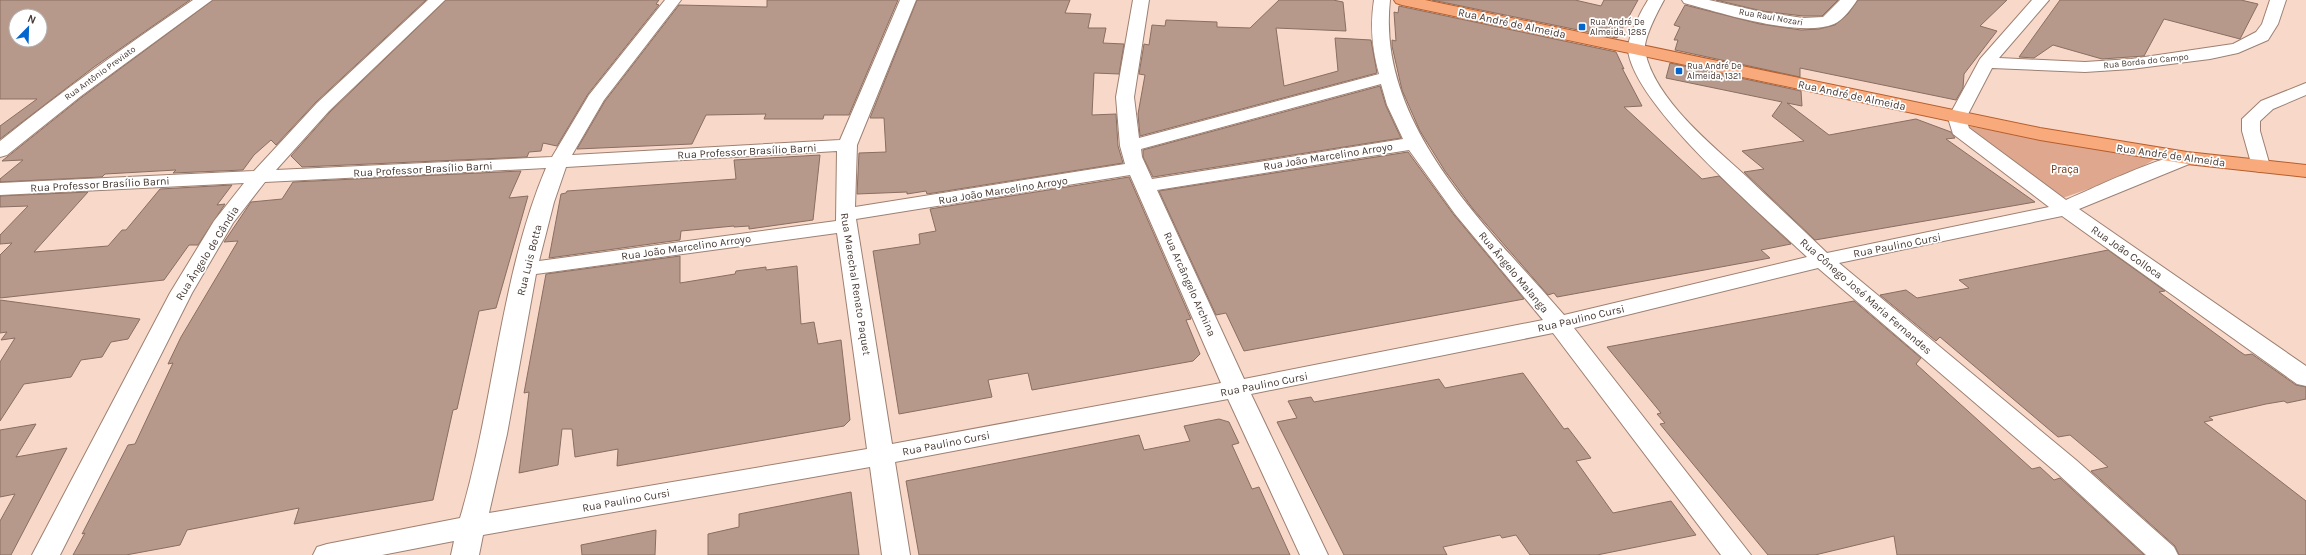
<svg xmlns="http://www.w3.org/2000/svg" width="2306" height="555" font-family="Karla,sans-serif">
  <rect width="100%" height="100%" fill="#f8d8c9"/>
  <polygon fill="#dfa88e" points="1968,126 2155,159 2130,174 2060,199 1996,151"/>
  <g fill="#b7998b" stroke="#8a6e61" fill-rule="evenodd">
    <path d="M0,0H190L94,67L0,139V126L37,99H0ZM16,16H40V40H16Z"/>
    <polygon points="213,0 426,0 316,102 276,145 271,140 254,155 243,170 173,173 176,170 105,174 102,177 0,182 0,179 23,160 2,161 82,97"/>
    <polygon points="446,0 659,0 656,4 659,5 588,94 557,146 543,143 541,151 529,152 527,157 302,167 291,156 330,112"/>
    <polygon points="767,0 898,0 849,115 824,115 823,119 764,119 766,114 706,115 692,144 577,149 605,101 679,5 767,7"/>
    <polygon points="917,0 1070,0 1065,13 1091,14 1088,28 1106,28 1103,43 1124,44 1119,74 1094,73 1092,115 1116,114 1118,146 1123,163 927,194 926,191 907,194 907,192 857,194 859,153 886,152 884,118 870,118"/>
    <polygon points="1279,0 1333,0 1343,2 1346,31 1276,28 1284,86 1338,71 1335,38 1371,40 1377,73 1140,136 1138,114 1145,75 1139,74 1144,44 1149,45 1152,25 1165,26 1166,20 1217,22 1217,27 1250,28"/>
    <polygon points="1432,0 1575,0 1601,6 1604,0 1638,0 1617,38"/>
    <polygon points="1716,0 1838,0 1822,16 1803,16 1762,11"/>
    <polygon points="1858,0 2007,0 1980,26 1997,31 1964,74 1963,88 1956,100 1800,68 1800,77 1675,50 1678,40 1674,40 1680,27 1674,25 1685,5 1760,24 1801,30 1819,29 1835,25 1848,14"/>
    <polygon points="2060,0 2241,0 2258,4 2240,39 2164,19 2144,56 2102,59 2053,45 2034,58 2019,57"/>
    <polygon points="1399,6 1616,52 1624,69 1622,68 1642,106 1624,107 1702,179 1719,176 1791,244 1761,250 1770,258 1557,297 1554,293 1548,295 1473,209 1445,171 1420,131 1402,90 1392,46 1392,40 1396,41 1394,12 1398,13"/>
    <polygon points="1670,63 1801,91 1802,106 1787,103 1829,135 1916,119 1951,132 1955,138 1946,139 2035,202 1815,240 1744,172 1764,169 1742,151 1804,141 1772,116 1782,102 1666,78"/>
    <polygon points="1380,86 1386,106 1401,138 1153,177 1143,157 1143,150"/>
    <polygon points="1408,152 1454,215 1524,299 1244,351 1226,313 1216,315 1159,191"/>
    <polygon points="820,155 813,220 749,229 749,226 734,227 734,226 681,231 680,240 549,258 561,194 566,193 567,191 736,179 734,160"/>
    <polygon points="521,171 509,198 528,196 496,308 479,311 457,409 453,410 433,500 294,524 299,508 187,530 180,545 126,555 73,555 85,533 82,534 128,445 135,444 173,363 168,364 181,337 238,241 224,242 251,202 282,199 293,182"/>
    <polygon points="1129,177 1191,319 1186,320 1200,354 1193,361 1032,390 1028,373 988,380 992,397 899,414 873,251 920,244 919,234 936,231 930,209"/>
    <polygon points="232,185 217,205 225,204 198,245 189,245 164,280 0,298 0,255 12,243 0,244 0,235 28,206 0,207 0,196 88,192 34,252 108,246 122,230 126,230 160,189"/>
    <polygon points="2108,250 2165,291 2159,292 2239,351 2245,355 2252,354 2296,385 2306,387 2306,399 2287,403 2284,401 2266,404 2209,417 2213,420 2204,422 2306,501 2306,555 2179,555 2175,546 2091,471 2108,467 2070,435 2058,437 1940,337 1936,341 1880,295 1906,290 1917,298 1969,288 1959,280"/>
    <polygon points="680,256 680,283 735,274 736,271 766,267 766,270 797,266 801,324 814,322 818,344 841,340 850,420 844,426 617,466 618,449 575,457 572,429 562,429 558,465 519,473 529,392 524,393 546,274"/>
    <polygon points="0,300 140,319 128,339 111,342 102,357 81,360 71,377 24,384 0,421 0,362 15,338 1,340 7,332 0,333"/>
    <polygon points="1854,301 1921,358 1916,364 2032,469 2040,467 2054,480 2060,478 2144,555 1897,555 1894,536 1815,555 1768,555 1660,424 1665,423 1657,414 1661,413 1607,347"/>
    <polygon points="1523,373 1564,429 1568,428 1591,458 1576,461 1613,513 1671,501 1696,535 1597,555 1530,555 1516,535 1502,538 1500,535 1443,547 1447,555 1344,555 1277,422 1297,418 1288,401 1311,397 1314,402 1439,379 1445,388"/>
    <polygon points="1219,419 1229,422 1239,443 1232,445 1252,489 1259,487 1290,555 919,555 906,481 1139,435 1144,450 1190,441 1184,426"/>
    <polygon points="36,424 16,457 67,448 11,555 0,555 0,521 15,494 0,497 0,430"/>
    <polygon points="851,492 859,555 708,555 708,534 739,527 739,514"/>
    <polygon points="656,530 655,555 582,555 581,545"/>
  </g>
  <g fill="none" stroke-linecap="round" stroke-linejoin="round">
    <defs>
      <g id="minor">
        <path d="M193,0H212L81,96L7,155L0,157V141C62,91 127,45 193,0Z"/>
        <path d="M428,0H445L329,111L276,170L552,157L589,95L665,0H681L604,100L572,155L840,140L900,0H916L857,145L855,207L1125,164L1120,146L1116,97L1133,0H1149L1134,97L1139,138L1379,74C1372,48 1370,26 1374,0H1390C1376,126 1489,228 1564,315L1807,257C1764,216 1634,106 1628,50C1627,38 1641,11 1648,0H1664C1658,11 1643,39 1645,51C1654,99 1712,145 1747,177C1773,202 1800,227 1827,253L2049,207L1953,134L1948,118L1980,59L2032,0H2049L1999,58L2085,62L2131,59L2233,44L2256,32L2262,24L2270,0H2286L2278,24L2268,40L2238,53L2210,59L2131,69L2085,72L1992,68L1966,118L1969,128L2066,200C2090,190 2174,149 2194,154L2197,158L2194,162L2079,209L2306,366V386L2297,384L2062,216L1839,263L2076,460L2174,547L2178,555H2146L2058,474L1818,268L1574,328L1751,555H1721L1553,333L1251,394L1328,555H1300L1228,399L895,462L910,555H882L870,467L483,535L479,555H451L454,541L382,555H313L317,547L327,544L460,518C494,405 500,276 546,168L265,182L233,223L192,293L60,555H32L170,293L214,221L244,183L0,195V183L254,171L317,103ZM1381,84L1387,105L1403,139L1152,179L1142,157L1141,149ZM1409,150L1455,214L1543,320L1244,379L1157,190ZM837,151L836,221L539,261L554,202L566,167ZM1130,175L1221,383L892,444L856,219ZM837,233L867,449L489,513L507,434L536,274Z"/>
        <path d="M1682,0H1709L1762,12L1803,18L1823,17L1840,0H1857C1852,8 1843,20 1834,24C1799,38 1721,13 1684,3Z"/>
        <polygon points="2306,83 2306,95 2273,109 2260,121 2260,131 2270,166 2267,170 2260,172 2253,170 2242,131 2242,119 2261,101"/>
      </g>
      <polygon id="major" points="1394,0 1425,0 2040,128 2187,152 2306,165 2306,177 2187,164 2040,140 1402,5 1396,3"/>
    </defs>
    <use href="#minor" stroke="#9d8072" stroke-width="2"/>
    <use href="#major" stroke="#b75e2b" stroke-width="2"/>
    <use href="#minor" fill="#fff" fill-rule="evenodd"/>
    <use href="#major" fill="#f8aa7d" fill-rule="evenodd"/>
  </g>
  <g fill="#0366cf" stroke="#fff" stroke-width="1.5">
    <rect x="1578" y="23" width="8" height="8" rx="2"/>
    <rect x="1675" y="67" width="8" height="8" rx="2"/>
  </g>
  <g text-anchor="middle" stroke-width="3.5" stroke-linejoin="round" paint-order="stroke">
    <g font-size="9" fill="#473a34" stroke="#fff">
      <text transform="translate(1771 17) rotate(10)" y="3">Rua Raul Nozari</text>
      <text transform="translate(2146 61) rotate(-6)" y="3">Rua Borda do Campo</text>
      <text transform="translate(100 73) rotate(-36)" y="3">Rua Antônio Previato</text>
    </g>
    <g font-size="9" fill="#473a34" stroke="#fff" text-anchor="start">
      <text x="1590" y="25">Rua André De<tspan x="1590" dy="10">Almeida, 1285</tspan></text>
      <text x="1687" y="69">Rua André De<tspan x="1687" dy="10">Almeida, 1321</tspan></text>
    </g>
    <g font-size="11" fill="#473a34" stroke="#fff">
      <text transform="translate(1512 23) rotate(12)" y="4">Rua André de Almeida</text>
      <text transform="translate(1852 95) rotate(12)" y="4">Rua André de Almeida</text>
      <text transform="translate(747 151) rotate(-3)" y="4">Rua Professor Brasílio Barni</text>
      <text transform="translate(2171 155) rotate(8)" y="4">Rua André de Almeida</text>
      <text transform="translate(1328 156) rotate(-9)" y="4">Rua João Marcelino Arroyo</text>
      <text transform="translate(423 169) rotate(-3)" y="4">Rua Professor Brasílio Barni</text>
      <text transform="translate(100 184) rotate(-3)" y="4">Rua Professor Brasílio Barni</text>
      <text transform="translate(1003 190) rotate(-9)" y="4">Rua João Marcelino Arroyo</text>
      <text transform="translate(1897 245) rotate(-11)" y="4">Rua Paulino Cursi</text>
      <text transform="translate(686 247) rotate(-8)" y="4">Rua João Marcelino Arroyo</text>
      <text transform="translate(2127 252) rotate(35)" y="4">Rua João Colloca</text>
      <text transform="translate(207 253) rotate(-58)" y="4">Rua Ângelo de Cândia</text>
      <text transform="translate(529 260) rotate(-76)" y="4">Rua Luis Botta</text>
      <text transform="translate(1514 272) rotate(50)" y="4">Rua Ângelo Malanga</text>
      <text transform="translate(856 284) rotate(81)" y="4">Rua Marechal Renato Paquet</text>
      <text transform="translate(1190 284) rotate(66)" y="4">Rua Arcângelo Archina</text>
      <text transform="translate(1866 296) rotate(41)" y="4">Rua Cônego José Maria Fernandes</text>
      <text transform="translate(1581 318) rotate(-13)" y="4">Rua Paulino Cursi</text>
      <text transform="translate(1264 384) rotate(-11)" y="4">Rua Paulino Cursi</text>
      <text transform="translate(946 443) rotate(-11)" y="4">Rua Paulino Cursi</text>
      <text transform="translate(626 500) rotate(-10)" y="4">Rua Paulino Cursi</text>
    </g>
    <g font-size="11" fill="#6d3414" stroke="#fff">
      <text x="2065" y="173">Praça</text>
    </g>
  </g>
  <g transform="translate(28 28) rotate(23)"><circle r="19" fill="#ffffff" stroke="#b5b0ae"/>
  <path d="M0-3L7 15L0 10L-7 15Z" fill="#0366cf"/>
  <text y="-6" font-size="11" font-weight="bold" text-anchor="middle" fill="#473a34">N</text>
  </g>
</svg>
